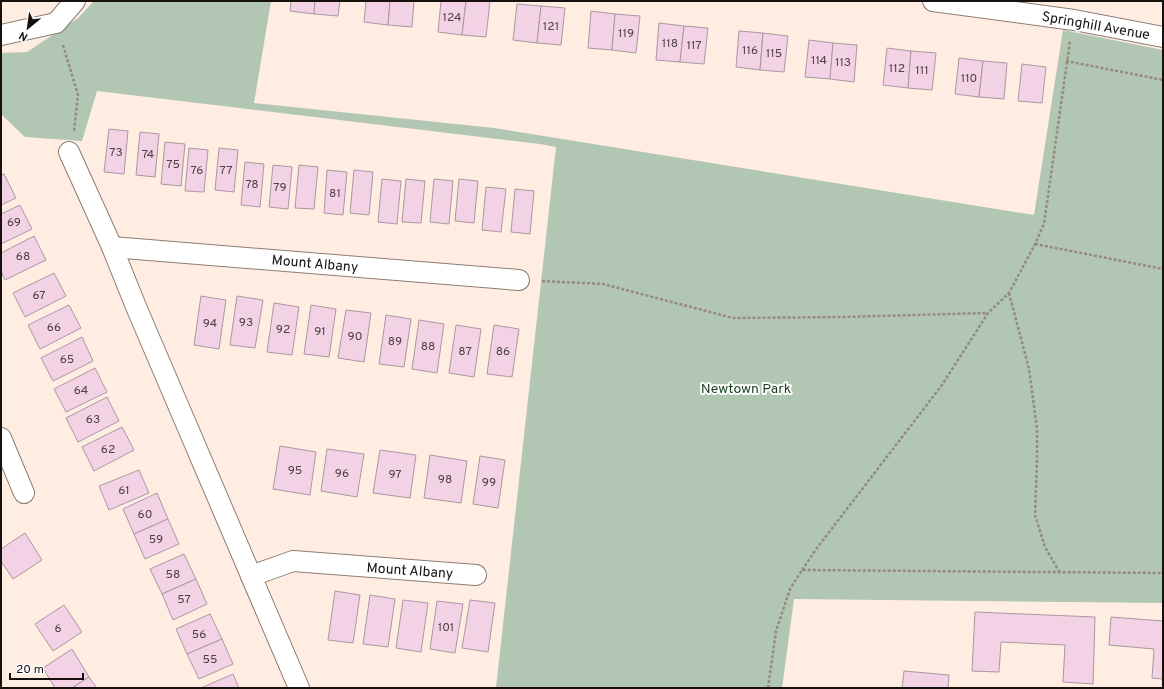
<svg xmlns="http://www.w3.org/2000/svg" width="1164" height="689" font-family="Overpass,sans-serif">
  <rect width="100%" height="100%" fill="#ffede2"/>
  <polygon fill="#b2c7b3" points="94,1 271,1 254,103 494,128 1034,215 1063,30 1163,50 1163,603 794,599 782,688 496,688 556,147 540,144 97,91 82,141 25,137 1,114 1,53 27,52 78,18"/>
  <g fill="#f2d2e4" stroke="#a998a2">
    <polygon points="291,1 315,1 314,14 290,11"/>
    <polygon points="315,1 340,1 338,16 314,14"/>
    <polygon points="366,1 390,1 388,25 364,22"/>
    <polygon points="390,1 414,1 412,27 388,25"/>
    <polygon points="441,1 466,1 462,35 438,32"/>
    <polygon points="466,1 490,1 486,37 462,35"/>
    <polygon points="517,4 541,6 537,43 513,40"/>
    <polygon points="541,6 565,8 561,45 537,43"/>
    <polygon points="591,11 615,14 612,50 588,48"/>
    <polygon points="615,14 640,16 636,53 612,50"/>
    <polygon points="659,23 684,26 680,62 656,60"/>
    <polygon points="684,26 708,28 704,64 680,62"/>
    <polygon points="739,31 763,33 760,70 736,67"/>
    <polygon points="763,33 788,36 784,72 760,70"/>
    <polygon points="809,40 833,43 830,79 805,77"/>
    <polygon points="833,43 857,45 854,82 830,79"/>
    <polygon points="887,48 911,51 908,88 883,85"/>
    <polygon points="911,51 936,53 932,90 908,88"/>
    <polygon points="959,58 983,61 979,97 955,94"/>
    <polygon points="983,61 1007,63 1004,99 979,97"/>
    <polygon points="1022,64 1046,67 1042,103 1018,101"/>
    <polygon points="109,129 128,131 124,174 104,172"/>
    <polygon points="140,132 159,134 155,177 136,175"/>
    <polygon points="165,142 185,144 181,186 161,184"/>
    <polygon points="189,148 208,150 204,192 185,191"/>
    <polygon points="219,148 238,150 234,192 215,190"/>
    <polygon points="245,162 264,164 260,207 241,205"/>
    <polygon points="273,165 292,167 288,209 269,207"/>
    <polygon points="299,165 318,167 314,209 295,208"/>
    <polygon points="327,170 347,172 343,215 324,213"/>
    <polygon points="354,170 373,172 369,215 350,213"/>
    <polygon points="4,174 16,198 1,205 1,175"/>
    <polygon points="382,179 401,181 397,224 378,222"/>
    <polygon points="406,179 425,181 421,223 402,222"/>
    <polygon points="434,179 453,181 449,224 430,222"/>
    <polygon points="459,179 478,181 474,223 455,221"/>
    <polygon points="486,187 506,189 501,232 482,230"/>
    <polygon points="515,189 534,191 530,234 511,232"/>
    <polygon points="20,205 32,229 1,244 1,214"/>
    <polygon points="34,236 46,260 5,280 1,271 1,253"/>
    <polygon points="54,273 66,296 25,317 13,293"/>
    <polygon points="201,296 226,300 219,349 194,345"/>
    <polygon points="237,296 263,300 255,348 230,345"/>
    <polygon points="274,303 299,307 292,355 267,352"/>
    <polygon points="69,305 81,328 40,349 28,325"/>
    <polygon points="311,305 336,309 329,357 304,354"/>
    <polygon points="346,310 371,313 364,362 338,358"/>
    <polygon points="386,315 411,319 404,367 379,364"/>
    <polygon points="419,320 444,324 437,373 412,369"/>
    <polygon points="456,325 481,329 474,377 449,373"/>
    <polygon points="494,325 519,329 512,377 487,374"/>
    <polygon points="82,337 93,361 53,381 41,358"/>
    <polygon points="95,368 107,392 66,412 54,389"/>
    <polygon points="107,397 119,421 78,442 66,418"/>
    <polygon points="122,427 134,450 94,471 82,447"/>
    <polygon points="280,446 316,452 310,495 273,489"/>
    <polygon points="327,449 364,454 357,497 321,491"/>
    <polygon points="380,450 416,455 410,498 373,493"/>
    <polygon points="430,455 467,461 461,503 424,498"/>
    <polygon points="480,456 505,460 498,508 473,504"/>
    <polygon points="139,470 149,493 109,510 99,486"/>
    <polygon points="157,493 168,519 134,534 123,509"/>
    <polygon points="168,519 179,544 145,559 134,534"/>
    <polygon points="25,533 42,560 13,579 1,561 1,549"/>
    <polygon points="184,554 196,579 162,594 150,569"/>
    <polygon points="196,579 207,604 173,620 162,594"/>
    <polygon points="335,591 360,595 353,643 328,640"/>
    <polygon points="370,595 395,599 388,647 363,644"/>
    <polygon points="403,600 428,603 421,652 396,648"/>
    <polygon points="470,600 495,603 488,652 462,648"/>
    <polygon points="437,601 463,604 455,653 430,649"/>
    <polygon points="64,605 82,632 53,651 35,624"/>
    <polygon points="975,612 1095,617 1093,684 1063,682 1065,645 1001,642 999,672 972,671"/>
    <polygon points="210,614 222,639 187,654 176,629"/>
    <polygon points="1111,617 1163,621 1163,679 1152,678 1154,649 1109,645"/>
    <polygon points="222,639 233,664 199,679 187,654"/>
    <polygon points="72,649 89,677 72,688 55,688 43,668"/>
    <polygon points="904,671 949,675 948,688 902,688"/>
    <polygon points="233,674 239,688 201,688"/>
    <polygon points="89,677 97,688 72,688"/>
  </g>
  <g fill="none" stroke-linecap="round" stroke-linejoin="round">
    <defs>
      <g id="minor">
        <polyline points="933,1 1074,20 1163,37"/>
        <polyline points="1,35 56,23 75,1"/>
        <polyline points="69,152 112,247 137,309 299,688"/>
        <polyline points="112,247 519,280"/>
        <polyline points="1,438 24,493"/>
        <polyline points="251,576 293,561 476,575"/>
      </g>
    </defs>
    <use href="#minor" stroke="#8c7d73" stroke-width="22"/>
    <g stroke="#968981" stroke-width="2.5" stroke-dasharray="3 2" stroke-linecap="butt">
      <polyline points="63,45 78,95 74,131"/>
      <polyline points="1066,61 1163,80"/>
      <polyline points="1035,244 1163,269"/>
      <polyline points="542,281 603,284 733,318 843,317 988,313"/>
      <polyline points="1009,293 1029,369 1037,429 1037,462 1035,515 1045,547 1060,573"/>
      <polyline points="802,570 817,548 942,385 988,313 1009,293 1035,244 1044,224 1070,41"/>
      <polyline points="768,688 776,631 790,589 802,570 1163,573"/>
    </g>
    <use href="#minor" stroke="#fff" stroke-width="20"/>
  </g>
  <g text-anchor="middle" stroke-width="4" stroke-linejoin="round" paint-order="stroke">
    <g font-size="12" fill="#4e4143">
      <text x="452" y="21">124</text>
      <text x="551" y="30">121</text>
      <text x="626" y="37">119</text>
      <text x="670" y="47">118</text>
      <text x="694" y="49">117</text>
      <text x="750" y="54">116</text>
      <text x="774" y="57">115</text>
      <text x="819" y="64">114</text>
      <text x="843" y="66">113</text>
      <text x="897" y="72">112</text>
      <text x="922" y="74">111</text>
      <text x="969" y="82">110</text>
      <text x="116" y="156">73</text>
      <text x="148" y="158">74</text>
      <text x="173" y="168">75</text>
      <text x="197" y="174">76</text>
      <text x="226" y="174">77</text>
      <text x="252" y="188">78</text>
      <text x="280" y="191">79</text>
      <text x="335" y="197">81</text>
      <text x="14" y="226">69</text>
      <text x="23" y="260">68</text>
      <text x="39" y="299">67</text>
      <text x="246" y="326">93</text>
      <text x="210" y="327">94</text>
      <text x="54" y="331">66</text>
      <text x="283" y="333">92</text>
      <text x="320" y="335">91</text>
      <text x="355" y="340">90</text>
      <text x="395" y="345">89</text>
      <text x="428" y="350">88</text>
      <text x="465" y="355">87</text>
      <text x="503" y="355">86</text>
      <text x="67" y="363">65</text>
      <text x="81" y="394">64</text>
      <text x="93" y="423">63</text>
      <text x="108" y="453">62</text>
      <text x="295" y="474">95</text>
      <text x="342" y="477">96</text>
      <text x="395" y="478">97</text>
      <text x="445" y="483">98</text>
      <text x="489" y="486">99</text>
      <text x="124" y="494">61</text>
      <text x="145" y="518">60</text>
      <text x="156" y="543">59</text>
      <text x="173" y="578">58</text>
      <text x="184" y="603">57</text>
      <text x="446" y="631">101</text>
      <text x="58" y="632">6</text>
      <text x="199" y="638">56</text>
      <text x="210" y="663">55</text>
    </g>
    <g font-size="14" fill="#17110d" stroke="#fefefe">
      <text transform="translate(1096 25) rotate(10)" y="5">Springhill Avenue</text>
      <text transform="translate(315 263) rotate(5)" y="5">Mount Albany</text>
      <text transform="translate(410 570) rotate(4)" y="5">Mount Albany</text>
    </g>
    <g font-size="14" fill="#163f1d" stroke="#fefefe">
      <text x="746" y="393">Newtown Park</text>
    </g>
  </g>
  <rect width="1164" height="689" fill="none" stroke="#17110d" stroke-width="4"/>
  <g transform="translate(28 28) rotate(209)" stroke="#fefefe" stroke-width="3" paint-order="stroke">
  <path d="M0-3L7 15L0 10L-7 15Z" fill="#17110d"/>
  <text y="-6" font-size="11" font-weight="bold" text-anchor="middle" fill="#17110d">N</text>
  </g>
  <path d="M10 673v6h73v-6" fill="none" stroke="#17110d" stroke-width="2"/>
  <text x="16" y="673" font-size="12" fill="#17110d" stroke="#fefefe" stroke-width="3" paint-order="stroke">20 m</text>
</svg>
